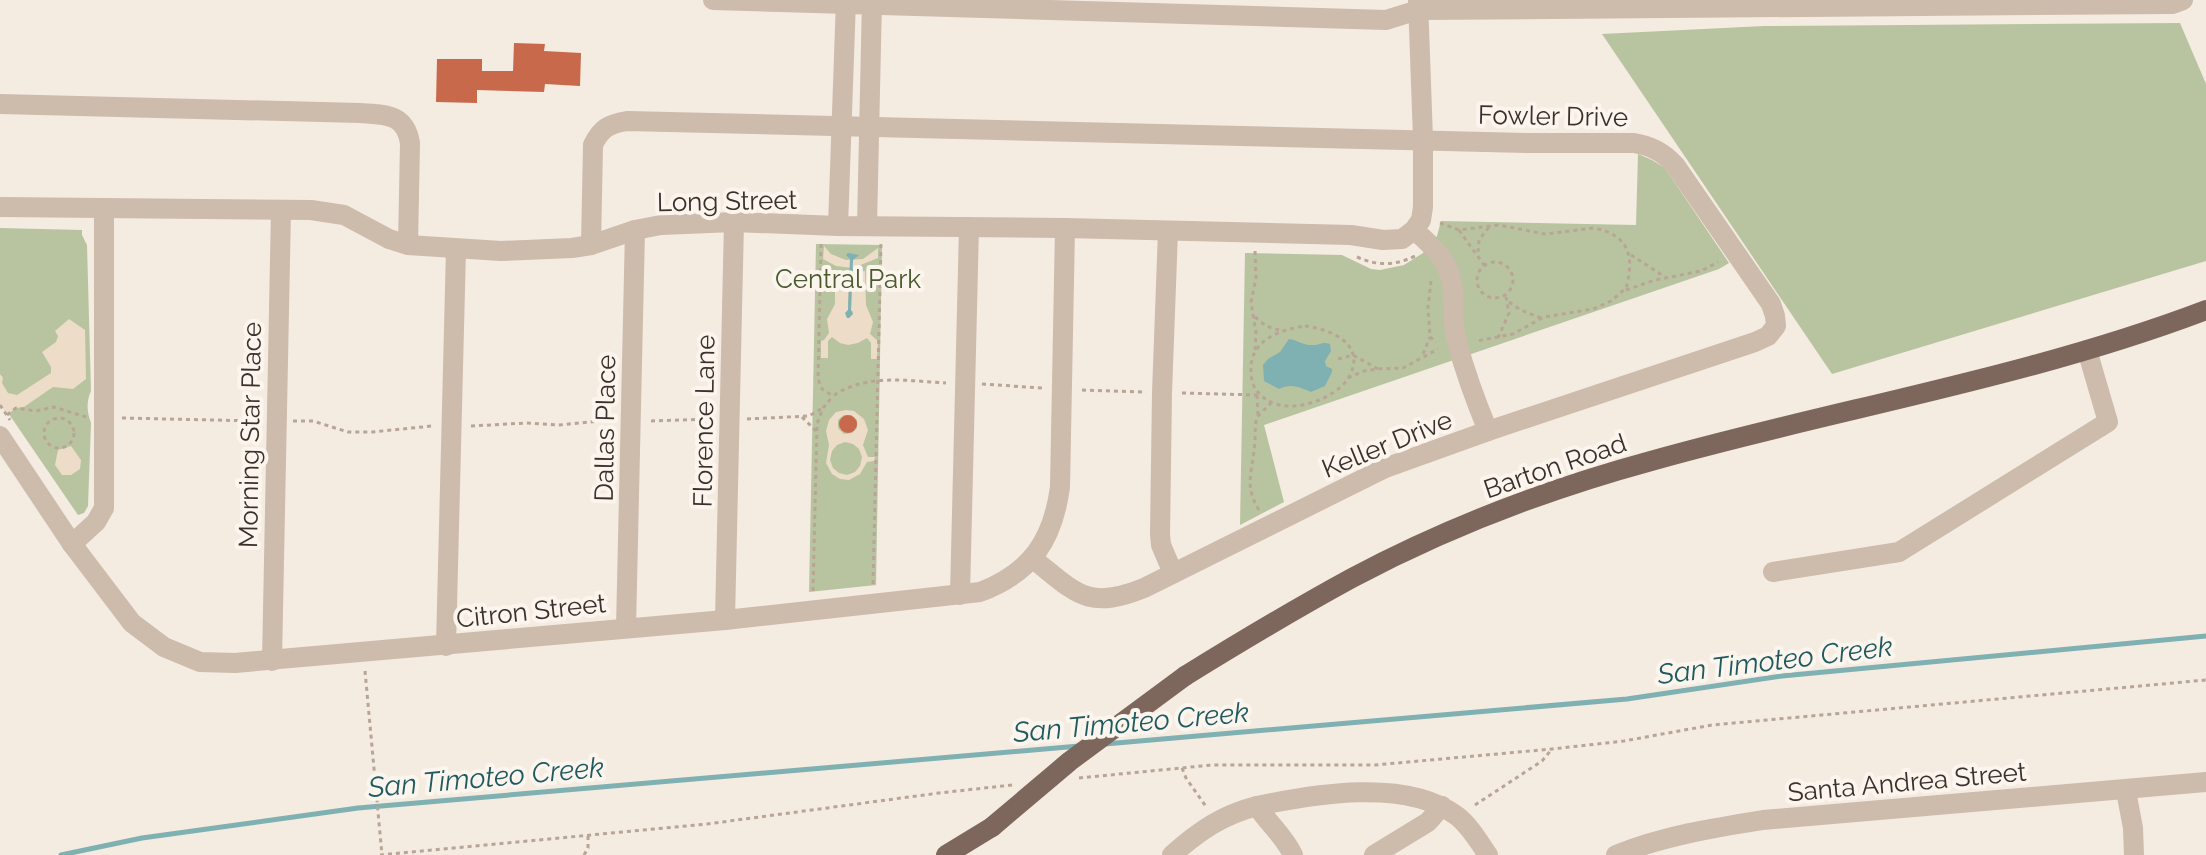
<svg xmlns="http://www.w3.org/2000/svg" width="2206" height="855" font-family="Raleway,sans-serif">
  <rect width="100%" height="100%" fill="#f4ebe1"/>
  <g fill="#b8c4a0">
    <polygon points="2180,23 2206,84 2206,261 1832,374 1602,34 1764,26"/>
    <polygon points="1638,154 1652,160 1665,168 1729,263 1719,269 1264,425 1284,502 1240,525 1245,253 1342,255 1371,269 1380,270 1404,265 1423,253 1437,236 1441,221 1636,225"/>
    <path d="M0,228L82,230V235L87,245L91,391C86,402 87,412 91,423L88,506L84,513L78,515L0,401Z"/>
    <polygon points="816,244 882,245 876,585 809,592"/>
  </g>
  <g fill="#ecdcc8" fill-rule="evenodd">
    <polygon points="824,246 831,254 846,260 863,259 878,248 878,258 853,268 836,266 823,259"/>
    <polygon points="865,271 866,305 873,322 870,334 878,341 877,359 871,359 871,343 867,338 858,343 848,345 840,343 832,337 828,341 828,358 821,358 821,341 824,340 829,333 827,319 835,304 835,272 849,273 848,310 846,316 849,318 853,312 851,310 852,273"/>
    <polygon points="69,319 85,330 86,379 73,389 53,387 24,407 16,408 7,415 0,405 0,374 3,378 2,383 8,393 17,395 51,373 51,367 42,352 56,342 58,336 55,331"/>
    <path d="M846,410L854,411L864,419L868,430L863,445L868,457H875L874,461L867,462L860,474L849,480L840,479L832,474L826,463L829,445L826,431L829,420L836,412ZM844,415H851L857,420V428L852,433L844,434L838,428V420ZM845,442L853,444L859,449L862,457L860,466L855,472L847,475L839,473L833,468L830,460L832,451L837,445Z"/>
    <polygon points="71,446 81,460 80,469 71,475 62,475 55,465 58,450"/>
  </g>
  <g fill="#7fb0b2">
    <polygon points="848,253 859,255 853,260 851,310 853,314 849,318 847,318 845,313 848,310 850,259 846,255"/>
    <path d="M1289,339C1297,340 1305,346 1313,345C1321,345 1322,341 1330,344L1331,351L1325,361L1326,366L1332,369V372L1325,386L1311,392C1299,387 1291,383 1279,389L1264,381L1263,365L1268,359L1280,352Z"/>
  </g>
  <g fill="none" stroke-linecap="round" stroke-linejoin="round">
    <g stroke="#7fb0b2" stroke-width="5">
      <polyline points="1105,744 1627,699 1782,676 2206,636"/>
      <polyline points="61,855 142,838 358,808 1079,746"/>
    </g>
  </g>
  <g fill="#c8694b">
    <polygon points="514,43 545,44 544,51 581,53 580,86 545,84 544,92 477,90 477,103 436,102 437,59 482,59 482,71 513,71"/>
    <circle cx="848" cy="424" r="9"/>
  </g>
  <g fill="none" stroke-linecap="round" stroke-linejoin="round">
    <g stroke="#b9a596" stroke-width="3" stroke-dasharray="4 4" stroke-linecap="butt">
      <path d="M1440,223L1459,230L1498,225L1545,234L1593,228C1629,234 1635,257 1626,288L1611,301L1593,309L1544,317L1513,334L1477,341"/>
      <polyline points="1459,230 1484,265"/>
      <path d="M821,244L818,379L822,389L833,396C866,373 908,381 946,383"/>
      <polyline points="1255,251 1256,278 1251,302 1256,333 1255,350"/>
      <polyline points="1478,252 1479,240 1489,227"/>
      <polyline points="1631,255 1665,277"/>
      <path d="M1357,257C1378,266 1394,266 1415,256"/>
      <circle cx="1495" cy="280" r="18"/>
      <polyline points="1431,281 1428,308 1430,337 1436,342"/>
      <polyline points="1626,290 1655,280 1701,271 1718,262"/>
      <polyline points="1509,302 1521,310 1541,318"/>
      <polyline points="1255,317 1266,326 1279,330"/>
      <path d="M1305,326C1329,329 1366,343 1350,375C1339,398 1292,415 1269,401C1258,395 1251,386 1251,372C1249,341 1278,330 1305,326Z"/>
      <polyline points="1498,338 1509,313 1506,297"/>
      <polyline points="1423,354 1430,337"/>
      <polyline points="1338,359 1353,355 1378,369"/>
      <polyline points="1348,378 1364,371 1378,369 1403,368 1438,349"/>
      <polyline points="982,384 1042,388"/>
      <polyline points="1082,390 1142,392"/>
      <polyline points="1182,393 1257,395"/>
      <polyline points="1257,395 1258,415"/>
      <polyline points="0,405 10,420"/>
      <polyline points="7,415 16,408 36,411 54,407 86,417"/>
      <polyline points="802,417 816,431"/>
      <polyline points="122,418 258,421"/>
      <circle cx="59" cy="433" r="15"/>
      <polyline points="747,419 809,416 821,409"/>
      <polyline points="293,421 313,421 348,432 372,432 432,426"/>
      <polyline points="651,421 711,419"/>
      <polyline points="471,426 526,423 559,425 611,420"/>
      <path d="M1259,510C1245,487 1251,476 1254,451C1256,440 1254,428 1257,417L1271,403"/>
      <polyline points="873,584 881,243"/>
      <polyline points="813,591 817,424 823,408 833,396"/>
      <polyline points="365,671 382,855"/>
      <polyline points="1182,768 1186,778 1207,808"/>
      <polyline points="1079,778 1212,765 1375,765 1552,749 1624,741 1712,725 2206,680"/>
      <polyline points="1475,805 1542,761 1552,749"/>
      <polyline points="380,855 707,824 939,793 1012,785"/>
      <polyline points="584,855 588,848 588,836"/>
    </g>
    <g stroke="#cdbbac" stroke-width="20">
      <polyline points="713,0 1386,20 1418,10 2172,4 2183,0"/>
      <path d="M0,104L360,113C385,115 405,113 410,143L408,245"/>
      <polyline points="0,207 311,210 344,215 389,239 408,245 501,251 572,248 591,245 635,230 661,225 734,222 838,226 1065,228 1351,235 1383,240 1402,239 1414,230 1421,220 1423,207 1423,139 1418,0"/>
      <polyline points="838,226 846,0"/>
      <polyline points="867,226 872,0"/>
      <path d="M1414,230C1434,247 1452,264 1453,292C1454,309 1452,325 1457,342C1465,372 1476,402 1488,431"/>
      <polyline points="1168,231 1162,393 1160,534 1161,545 1173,573"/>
      <path d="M591,245L593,145C601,128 609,124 627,121L1528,143H1634C1651,146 1663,152 1675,165L1771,304L1775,316L1776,326L1768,336L1755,342L1488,431L1385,468L1144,588C1087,611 1076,593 1032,558"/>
      <path d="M0,436L72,544L132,623L164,647L200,662L235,663L725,620L980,592C1031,573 1053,540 1060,487L1065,228"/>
      <polyline points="72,544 96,522 104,508 104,209"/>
      <polyline points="1773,572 1899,552 2108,422 2087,350"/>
      <polyline points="960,595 969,227"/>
      <polyline points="725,620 734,222"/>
      <polyline points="626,628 635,230"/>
      <polyline points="446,646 456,249"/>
      <polyline points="272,661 281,210"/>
      <polyline points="2126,791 2133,828 2134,855"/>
      <path d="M1257,806C1314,794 1407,778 1457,816C1470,826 1479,842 1488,855"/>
      <path d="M1172,855C1199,831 1222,815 1257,806C1268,823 1284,836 1293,855"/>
      <polyline points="1374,855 1428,822 1442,806"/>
      <path d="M1616,855C1663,836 1713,828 1763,820L2206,782"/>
    </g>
    <g stroke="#7d675c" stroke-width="20">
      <path d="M1185,676C1240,642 1295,609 1352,578C1446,528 1548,489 1651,461C1835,409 2027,378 2206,310"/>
      <polyline points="946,855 992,827"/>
    </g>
    <polyline stroke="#7d675c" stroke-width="20" points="992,827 1070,761 1185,676"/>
  </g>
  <g text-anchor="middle" stroke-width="8" stroke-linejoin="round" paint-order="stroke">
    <g font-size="26" fill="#3b302b" stroke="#fbf5ee">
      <text transform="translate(1553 116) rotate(1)" y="9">Fowler Drive</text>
      <text transform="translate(727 201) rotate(-1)" y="9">Long Street</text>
      <text transform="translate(704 421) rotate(-89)" y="9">Florence Lane</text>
      <text transform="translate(605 428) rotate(-89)" y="9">Dallas Place</text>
      <text transform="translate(250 435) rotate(-89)" y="9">Morning Star Place</text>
      <text transform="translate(1387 444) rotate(-22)" y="9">Keller Drive</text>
      <text transform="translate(1555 466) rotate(-19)" y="9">Barton Road</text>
      <text transform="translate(531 611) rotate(-6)" y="9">Citron Street</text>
      <text transform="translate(1907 782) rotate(-5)" y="9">Santa Andrea Street</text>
    </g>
    <g font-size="26" fill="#4a5a2e" stroke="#fbf5ee">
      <text x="848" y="288">Central Park</text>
    </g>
    <g font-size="28" font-style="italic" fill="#1f5a5e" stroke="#fbf5ee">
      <text transform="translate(1775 660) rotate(-7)" y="10">San Timoteo Creek</text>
      <text transform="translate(1131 722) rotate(-5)" y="10">San Timoteo Creek</text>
      <text transform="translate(486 777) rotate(-5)" y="10">San Timoteo Creek</text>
    </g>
  </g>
</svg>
